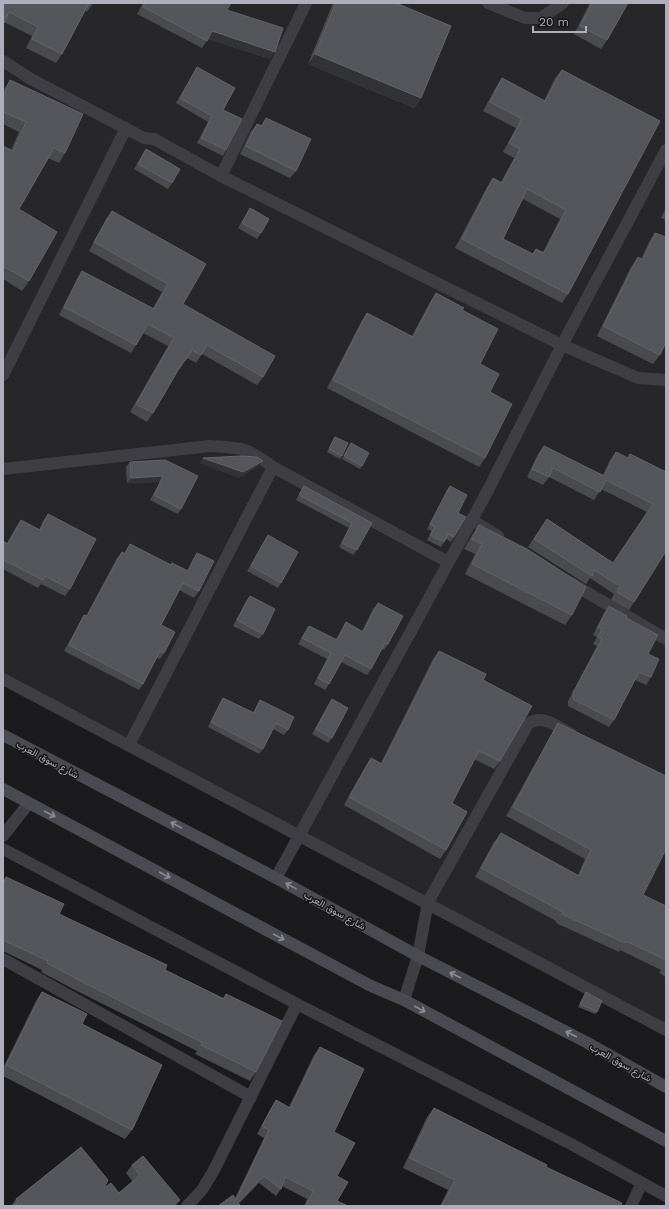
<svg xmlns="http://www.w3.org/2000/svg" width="669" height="1209" font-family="'Work Sans',Vazirmatn,sans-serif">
  <rect width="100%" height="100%" fill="#1b1b1d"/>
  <polygon fill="#27272a" points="3,3 666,3 666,1030 3,679"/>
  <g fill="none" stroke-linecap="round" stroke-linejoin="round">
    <g stroke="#3e3e44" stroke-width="12">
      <polyline points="488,3 525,18 541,18 563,3"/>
      <polyline points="3,61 31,79 144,138 154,139 221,176 562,345 638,378 666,380"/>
      <polyline points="221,176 306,3"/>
      <polyline points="3,375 126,128"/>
      <polyline points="273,467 448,562"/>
      <path d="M3,469L210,446C242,448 246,447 273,467L129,745"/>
      <polyline points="472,520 498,536"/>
      <polyline points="571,583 666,639"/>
      <polyline points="3,679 666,1030"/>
      <polyline points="3,836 29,803"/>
      <polyline points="3,849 297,1004 571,1144 666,1196"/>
      <polyline points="276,878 487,492 562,345 666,150"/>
      <polyline points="3,959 251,1097"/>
      <path d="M404,1000L418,956L428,902L528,724C541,713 558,727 571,734"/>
      <polyline points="187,1206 202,1190 214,1170 297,1004"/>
      <polyline points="631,1206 642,1183"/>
    </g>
    <g stroke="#4a4b52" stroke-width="12">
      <polyline points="3,735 276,878 418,956 586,1042 666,1087"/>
      <polyline points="3,789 371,986 404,1000 666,1141"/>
    </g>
  </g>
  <g fill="#494b4f" fill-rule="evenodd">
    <polygon points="3,3 93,3 87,12 85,10 62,54 56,63 26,48 32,36 4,22 3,24"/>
    <polygon points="143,3 231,3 227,10 270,59 208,39 202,48 137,14"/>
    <polygon points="333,3 396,3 421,98 414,108 308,64"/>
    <polygon points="590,3 628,3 607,40 601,49 574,34"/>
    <polygon points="197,67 223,110 226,150 223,156 197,143 208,122 176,103 194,72"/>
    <path d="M562,70L660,121L568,294L562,303L455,248L487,187L493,178L501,182L514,158L503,152L516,128L483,111L496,87L502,78L544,101L555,78ZM523,199L560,219L543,252L536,249L533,254L503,239Z"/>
    <polygon points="10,80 65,153 59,163 48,158 19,209 29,281 22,291 3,279 3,146 11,150 19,132 3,124 3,91"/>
    <polygon points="266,118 296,171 290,178 240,154 251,131 257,124 261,126"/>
    <polygon points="146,149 172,183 168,189 134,169"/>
    <polygon points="250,208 261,233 257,239 238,228"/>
    <polygon points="666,208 666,220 661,218"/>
    <polygon points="112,211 183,304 263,377 257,385 202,354 196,363 187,358 180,369 179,368 153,413 147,422 130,412 168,346 143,333 136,345 131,353 59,315 77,279 82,271 153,308 162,292 89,251 106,219"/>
    <polygon points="655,233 660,355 653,364 597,336 631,267 638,257 641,259 649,242"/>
    <polygon points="436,293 462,310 490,392 485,458 479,467 327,388 361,322 367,313 412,336 430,302"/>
    <polygon points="335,437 342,456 340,459 327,452"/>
    <polygon points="351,443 362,466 360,469 342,459"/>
    <polygon points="544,446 603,475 610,460 616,452 627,458 630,454 666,472 634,602 629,610 611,600 614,594 590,578 586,584 528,547 547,519 613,563 647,512 601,489 594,500 549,477 543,485 527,477 538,454"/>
    <polygon points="165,460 181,509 178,514 150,500 160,482 127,483 126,467 130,462"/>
    <polygon points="304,486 372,523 357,550 353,555 339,547 349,528 296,500"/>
    <polygon points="450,486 458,513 454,537 451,542 446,539 441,547 427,540 432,531 427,529 447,490"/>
    <polygon points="48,514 70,589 65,596 41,584 38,588 3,569 3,541 7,543 16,527 21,520 39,530 43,521"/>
    <polygon points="479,525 572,615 565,625 465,574 475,554 464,549 472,535"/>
    <polygon points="268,535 281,583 278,588 247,571 264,541"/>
    <polygon points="130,544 171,565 172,563 187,571 193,559 197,553 199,591 194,598 179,590 161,625 164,653 160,659 157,658 143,684 139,690 64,651 80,622 84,615 86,616 117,558 122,552 124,553"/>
    <polygon points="250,596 263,634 259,639 233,626 246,601"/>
    <polygon points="378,603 388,644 384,650 382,649 371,669 367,675 341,662 329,684 325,690 314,684 327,659 298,644 305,632 309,626 336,639 342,629 346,622 362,631 373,609"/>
    <polygon points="609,606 626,618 648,654 651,677 646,685 635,680 614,720 609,727 568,706 568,701 597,646 593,644 597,637 593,635 604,613"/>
    <polygon points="439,651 483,680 500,761 494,769 474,759 452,803 446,850 440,859 344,805 366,766 371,758 381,763 433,659"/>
    <polygon points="223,698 253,713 257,705 260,700 288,730 284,735 273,729 263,749 259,754 208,727 220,703"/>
    <polygon points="332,699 332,738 328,743 312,734 328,705"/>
    <polygon points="558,723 643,895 666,906 666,977 659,973 661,970 620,950 619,952 556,923 556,921 475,877 494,842 501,833 578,875 585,859 506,816 552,733"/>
    <polygon points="6,877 59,914 165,970 223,998 226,994 256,1072 250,1081 195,1054 197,1051 73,989 41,972 42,970 3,951 3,881"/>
    <polygon points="42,992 82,1024 132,1130 125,1139 3,1076 3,1068 36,1001"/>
    <polygon points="586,992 597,1012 595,1014 578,1007"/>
    <polygon points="320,1047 334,1132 337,1176 337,1201 348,1206 304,1206 307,1199 282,1186 281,1189 276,1196 259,1183 239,1204 235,1198 264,1138 257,1134 271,1108 276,1100 289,1107 314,1055"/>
    <polygon points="434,1108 546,1167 621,1206 440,1206 448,1190 403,1168 427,1117"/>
    <polygon points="132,1165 176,1206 11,1206 16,1199 104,1188 119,1193 133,1182 126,1173"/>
  </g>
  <g fill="#323336">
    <polygon points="212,31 275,52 270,59 207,39"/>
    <polygon points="315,54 421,98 414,108 308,64"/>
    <polygon points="203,458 263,461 259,466 239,478 199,463"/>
    <polygon points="163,476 160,482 127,483 131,478"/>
    <polygon points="264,1176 259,1183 237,1206 238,1203"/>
    <polygon points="180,1200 176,1206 173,1206"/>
  </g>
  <g fill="#54565b" stroke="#62646a" fill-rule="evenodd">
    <polygon points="3,3 89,3 62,54 32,39 38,27 9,12 4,23 3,23"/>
    <polygon points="145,3 231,3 227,10 283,28 275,52 212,31 207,41 143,7"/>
    <polygon points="336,3 396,3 451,26 421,98 315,54"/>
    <polygon points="592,3 628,3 607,40 580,26"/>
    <polygon points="197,67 235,88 223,110 242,119 226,150 201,138 212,116 180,98"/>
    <path d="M562,70L660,121L568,294L462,239L493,178L502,183L520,149L509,143L522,119L490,102L502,78L545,101ZM527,189L566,210L544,253L536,249L533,254L503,239Z"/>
    <polygon points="10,80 83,114 65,153 54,148 19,209 57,232 29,281 3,266 3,146 13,151 26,122 3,112 3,96"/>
    <polygon points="266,118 311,139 296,171 246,146 257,124 262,126"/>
    <polygon points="146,149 180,169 172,183 138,164"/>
    <polygon points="250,208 269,219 261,233 242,223"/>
    <polygon points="112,211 206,264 183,304 275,356 263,377 207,345 201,355 192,350 185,361 184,360 153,413 136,404 174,338 148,324 136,345 64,307 82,271 154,309 168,284 94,242"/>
    <polygon points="655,233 666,237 666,342 660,355 603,326 638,257 643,260"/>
    <polygon points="436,293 464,308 462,310 498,329 480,364 499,374 490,392 512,404 485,458 333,380 367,313 413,337"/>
    <polygon points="335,437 348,443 342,456 329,449"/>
    <polygon points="351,443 369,453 362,466 344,456"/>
    <polygon points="544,446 604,476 616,452 628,458 630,454 666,472 666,551 634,602 617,592 620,586 594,570 592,576 534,539 547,519 613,563 653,504 606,480 600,492 553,468 549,477 532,469"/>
    <polygon points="241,456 257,457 263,461 243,472 203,458"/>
    <polygon points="165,460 198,476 181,509 154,495 163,476 131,478 130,462"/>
    <polygon points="304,486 372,523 357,550 342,543 352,523 299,495"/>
    <polygon points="450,486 467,495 458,513 466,517 454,537 448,534 444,542 430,535 435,527 430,524"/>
    <polygon points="48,514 96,539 70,589 45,576 43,580 4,560 3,562 3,541 8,544 21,520 40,530"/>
    <polygon points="479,525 527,549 586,587 572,615 472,564 482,544 472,539"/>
    <polygon points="268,535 298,552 281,583 251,566"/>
    <polygon points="130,544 171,565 172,563 188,571 197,553 214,561 199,591 183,583 161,625 175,632 164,653 160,651 143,684 69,645 84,615 87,616 122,552 125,554"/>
    <polygon points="250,596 275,609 263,634 237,620"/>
    <polygon points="378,603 403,616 388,644 385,643 371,669 345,655 329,684 318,678 331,653 302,638 309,626 337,640 346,622 363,632"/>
    <polygon points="609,606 627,616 626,618 658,635 648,654 659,659 651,677 639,672 614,720 573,699 573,693 602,639 598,637 602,629 598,627"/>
    <polygon points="439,651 486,674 483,680 532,706 500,761 479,751 452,803 467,812 446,850 349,797 371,758 382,764"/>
    <polygon points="223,698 254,713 260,700 294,717 288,730 276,723 263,749 211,722"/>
    <polygon points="332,699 348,708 332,738 316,729"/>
    <polygon points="558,723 666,776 666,849 643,895 666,906 666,960 626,941 625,943 562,914 563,912 481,868 501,833 579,876 591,850 513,807"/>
    <polygon points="6,877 64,904 59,914 167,965 165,970 224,999 226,994 282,1021 256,1072 201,1045 203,1043 79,980 47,963 48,961 3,940 3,884"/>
    <polygon points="42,992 87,1014 82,1024 162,1065 132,1130 6,1065"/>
    <polygon points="586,992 602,1001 597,1012 580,1004"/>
    <polygon points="320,1047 364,1069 334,1132 355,1143 337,1176 348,1182 337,1201 348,1206 306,1206 313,1191 285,1177 281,1189 264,1176 238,1203 241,1206 218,1206 233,1195 236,1200 269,1130 262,1126 276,1100 290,1108"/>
    <polygon points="434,1108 547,1165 546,1167 622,1203 621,1206 442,1206 455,1180 410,1158"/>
    <polygon points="81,1147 108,1180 104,1188 111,1183 119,1193 140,1175 132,1165 143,1156 180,1200 173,1206 13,1206 18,1201 16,1199"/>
  </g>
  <defs><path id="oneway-shaft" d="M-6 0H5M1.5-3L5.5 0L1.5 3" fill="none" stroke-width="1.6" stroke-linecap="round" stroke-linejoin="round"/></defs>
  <g stroke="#8a8d97">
    <use href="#oneway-shaft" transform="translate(50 814) rotate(28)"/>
    <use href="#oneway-shaft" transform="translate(176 825) rotate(-152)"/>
    <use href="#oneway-shaft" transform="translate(165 875) rotate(28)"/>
    <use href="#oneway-shaft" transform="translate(291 886) rotate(-151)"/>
    <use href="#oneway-shaft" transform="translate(279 937) rotate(28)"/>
    <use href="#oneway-shaft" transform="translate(455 975) rotate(-153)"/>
    <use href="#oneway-shaft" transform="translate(420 1009) rotate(28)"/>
    <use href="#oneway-shaft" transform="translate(571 1034) rotate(-153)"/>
  </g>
  <g text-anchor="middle" stroke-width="3" stroke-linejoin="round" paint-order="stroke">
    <g font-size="10" fill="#adb0bc" stroke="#161618">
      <text transform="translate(48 759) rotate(28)" y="4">شارع سوق العرب</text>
      <text transform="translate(335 910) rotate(29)" y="4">شارع سوق العرب</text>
      <text transform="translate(621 1062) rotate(29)" y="4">شارع سوق العرب</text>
    </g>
  </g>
  <rect width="669" height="1209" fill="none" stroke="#adb0bc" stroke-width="8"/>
  <path d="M533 26v6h53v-6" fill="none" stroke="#adb0bc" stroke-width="2"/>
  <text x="539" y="26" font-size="12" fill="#adb0bc" stroke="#161618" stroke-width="3" paint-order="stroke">20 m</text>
</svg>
